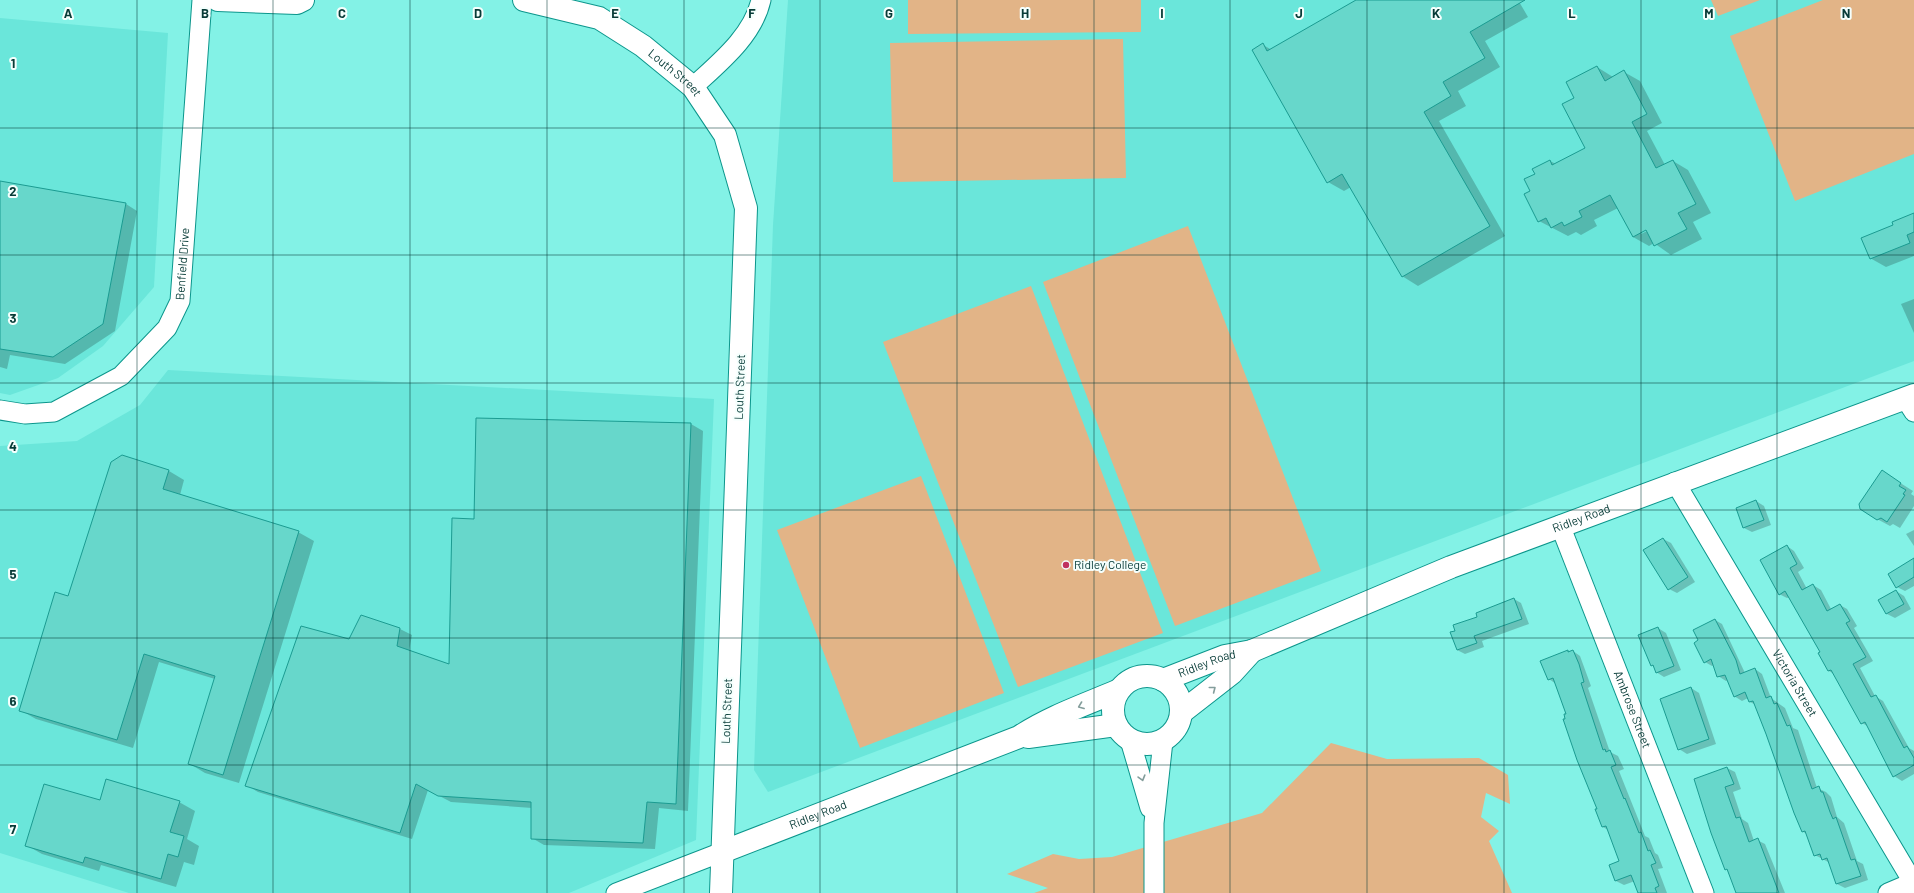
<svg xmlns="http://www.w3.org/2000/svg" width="1914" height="893" font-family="Barlow,sans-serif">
  <rect width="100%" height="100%" fill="#83f2e6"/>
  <g fill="#6ae6da">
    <polygon points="788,0 1914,0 1914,361 768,792 754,770 773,225"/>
    <polygon points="0,18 168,33 154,287 103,346 58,378 10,395 0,393"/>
    <polygon points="168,370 714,399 696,840 569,893 129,893 0,853 0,446 77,441 140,405"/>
  </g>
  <g fill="#e2b487">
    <polygon points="908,0 1141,0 1141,32 908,34"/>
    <polygon points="1711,0 1760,0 1718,16"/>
    <polygon points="1823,0 1914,0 1914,154 1795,201 1730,36"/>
    <polygon points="1123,39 1126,178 893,182 890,43"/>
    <polygon points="1188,226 1321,571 1175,626 1043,282"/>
    <polygon points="1031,286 1163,633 1018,687 883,342"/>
    <polygon points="921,476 1004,693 860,748 777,530"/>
    <polygon points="1331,743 1387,759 1479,758 1508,775 1510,804 1486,793 1481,817 1499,831 1489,841 1512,893 1034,893 1048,888 1007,874 1053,854 1079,859 1112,857 1262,813"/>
  </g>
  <g fill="#0003" fill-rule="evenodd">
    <polygon points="1358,0 1518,0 1528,17 1485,41 1500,67 1458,91 1466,106 1439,121 1505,236 1418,286 1402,276 1351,187 1344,191 1328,182 1263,45 1272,50"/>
    <path d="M1597,67L1613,77L1624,72L1640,81L1662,123L1647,131L1665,165L1673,161L1688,170L1711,213L1693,222L1702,239L1671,255L1654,243L1649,246L1633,237L1618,208L1594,220L1597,226L1581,235L1576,232L1568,236L1539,221L1532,191L1536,174L1550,161L1556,164L1586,148L1575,98ZM1650,227L1651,229L1641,234V232Z"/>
    <polygon points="0,182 126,204 137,211 115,331 65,364 10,355 7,369 0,367"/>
    <polygon points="1914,214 1914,256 1886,267 1870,258 1895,226"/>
    <polygon points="1914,299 1914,333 1901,304"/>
    <polygon points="691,424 703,431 688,811 659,808 655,849 544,845 532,838 532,808 451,802 428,790 412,839 258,792 246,785 350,640 400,629 412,635 409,651 450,665 475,520"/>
    <polygon points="122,456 169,471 184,480 180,495 298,532 314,541 239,783 205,773 190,764 215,679 159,662 133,748 36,719 20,710 69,598"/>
    <polygon points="1894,479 1913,491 1911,494 1914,496 1914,506 1900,528 1893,524 1890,526 1877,519"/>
    <polygon points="1756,501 1764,506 1771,525 1752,532 1744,528"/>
    <polygon points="1914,530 1914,546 1906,534"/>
    <polygon points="1663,539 1671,543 1695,582 1677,593 1669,589"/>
    <polygon points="1787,546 1794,551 1804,568 1798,572 1807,589 1813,585 1821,590 1831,609 1840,605 1847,609 1857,626 1854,628 1873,661 1860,668 1875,696 1883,701 1909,748 1914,751 1914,774 1902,781 1894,776 1869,727 1862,723 1834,674 1829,671 1819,653 1821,652 1790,597 1787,598 1779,594"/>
    <polygon points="1914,559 1914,586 1905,591 1897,587"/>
    <polygon points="1896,591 1904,596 1911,609 1895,618 1887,614 1880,601"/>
    <polygon points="1514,599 1521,603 1529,624 1482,641 1484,647 1465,654 1457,650 1478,617"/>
    <polygon points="1715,620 1722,624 1745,673 1755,669 1762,674 1771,698 1785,708 1793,728 1798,730 1817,788 1826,792 1831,797 1837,817 1844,823 1857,861 1863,864 1868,880 1845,888 1837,884 1830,863 1815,855 1808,835 1802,831 1756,705 1750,702 1748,698 1742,701 1734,696 1728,680 1726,681 1718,676 1714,665 1712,666 1705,662 1700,641"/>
    <polygon points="1658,628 1666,633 1681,670 1664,677 1656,672 1654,667 1652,665"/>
    <polygon points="1568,651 1573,651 1580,656 1591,686 1588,688 1610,752 1618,756 1624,769 1619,771 1645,836 1649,838 1655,853 1658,855 1663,868 1658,869 1667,893 1640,893 1635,881 1624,885 1616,881 1610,865 1620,861 1608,830 1603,827 1556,684 1549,679"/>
    <polygon points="1691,688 1699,693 1716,744 1687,754 1679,749"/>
    <polygon points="1727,768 1735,772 1741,789 1733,792 1742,819 1748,823 1754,841 1757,840 1765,844 1785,893 1737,893 1720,853 1696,785"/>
    <polygon points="101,802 179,802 195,811 187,839 199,846 194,865 184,862 176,887 101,865 99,871 42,854 26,845"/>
  </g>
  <g fill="#67d7cb" stroke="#1b9b91">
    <polygon points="1356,0 1525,0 1470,32 1485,58 1443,82 1451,96 1424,112 1490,226 1402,277 1342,174 1327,183 1252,50 1263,43 1267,51"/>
    <polygon points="1597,66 1605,81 1624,70 1647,114 1632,122 1656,168 1673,160 1696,204 1678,213 1687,229 1654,246 1646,230 1633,237 1610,195 1579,211 1582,217 1564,226 1562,222 1551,228 1546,218 1538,222 1524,194 1530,191 1524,179 1535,174 1532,169 1550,160 1552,165 1585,148 1562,104 1574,98 1566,82"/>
    <polygon points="0,181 126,203 103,324 53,357 0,349"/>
    <polygon points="1914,213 1914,232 1907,235 1910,243 1870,259 1861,238 1893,225 1892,222"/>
    <polygon points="476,418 691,423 676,804 647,802 643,843 531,839 531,802 438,796 416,784 400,833 245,786 301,626 349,639 361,615 400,628 397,646 449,664 452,518 474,519"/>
    <polygon points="122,455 169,470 163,489 299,531 223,775 188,764 215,676 144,654 117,740 19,711 55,592 68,596 111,462"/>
    <polygon points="1882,470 1901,483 1899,486 1906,490 1903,494 1905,495 1887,522 1881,518 1877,520 1860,509 1859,504"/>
    <polygon points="1756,500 1764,520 1743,528 1736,508"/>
    <polygon points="1663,538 1688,577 1668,590 1643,550"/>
    <polygon points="1787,545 1797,564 1790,568 1802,590 1813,584 1827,611 1840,604 1850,621 1846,623 1866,657 1853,664 1871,697 1876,695 1904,748 1907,746 1914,758 1914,765 1893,777 1865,722 1861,724 1831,670 1828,671 1818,653 1820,652 1785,591 1779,595 1760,560"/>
    <polygon points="1914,558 1914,577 1896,588 1888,574"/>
    <polygon points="1896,590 1904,604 1886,614 1878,600"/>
    <polygon points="1514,598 1522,619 1474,636 1477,643 1457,650 1450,632 1455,631 1453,625 1477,617 1476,613"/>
    <polygon points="1715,619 1736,660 1740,674 1755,668 1766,698 1771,696 1774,704 1777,703 1787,726 1790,725 1812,789 1819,786 1821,792 1823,792 1830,812 1833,819 1836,817 1851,860 1855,859 1861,876 1836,884 1827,858 1822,860 1820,854 1814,856 1805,831 1802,832 1794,813 1766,734 1753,701 1749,702 1745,692 1734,697 1725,675 1717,677 1711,659 1704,663 1694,643 1698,640 1693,630"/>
    <polygon points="1658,627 1674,666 1656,673 1653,665 1651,666 1638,635"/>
    <polygon points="1568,650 1568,652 1573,650 1579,664 1584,682 1581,683 1603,750 1605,749 1606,752 1610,750 1616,765 1611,767 1624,799 1625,798 1639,833 1641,832 1648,851 1650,850 1656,863 1651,865 1659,886 1655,888 1657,893 1638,893 1631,875 1615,881 1609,865 1619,861 1606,826 1602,827 1595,809 1597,809 1577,760 1563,719 1565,719 1564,714 1566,714 1553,678 1548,680 1540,661"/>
    <polygon points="1691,687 1709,739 1678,750 1660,699"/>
    <polygon points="1727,767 1734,784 1725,787 1736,818 1740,817 1749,842 1758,838 1779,893 1736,893 1727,869 1725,870 1711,833 1694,779"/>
    <polygon points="106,779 180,801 170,832 184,836 178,857 168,854 161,879 85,857 83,863 25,846 44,784 100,800"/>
  </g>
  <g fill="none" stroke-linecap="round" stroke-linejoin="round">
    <defs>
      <g id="street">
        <path d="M693,87C719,63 753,36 761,0"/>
        <polyline points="1905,398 1914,412"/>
        <path id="s1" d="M0,410L25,414L54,412L121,376L167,328L180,301L202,0"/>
        <path id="s2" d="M1675,482L1914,884"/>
        <path id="s3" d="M1560,525L1704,893"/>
        <polyline points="1130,740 1150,808"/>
        <polyline points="616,893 722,852"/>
        <polyline points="1154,893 1154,823 1163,741"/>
        <polyline points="1888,893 1914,882"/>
      </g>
      <g id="secondary">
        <polyline points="218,0 297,3 303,0"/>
        <path id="s4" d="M524,0L599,18L643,46L693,87L725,135L746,208L721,893"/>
        <circle cx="1147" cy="710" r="34"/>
        <path id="s5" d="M1163,680L1225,656L1252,651L1451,567L1914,395"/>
        <polyline points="1182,712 1232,673 1252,651"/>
        <polyline points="1028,737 1116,725"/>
        <path id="s6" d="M722,852L1019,737C1049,717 1084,705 1117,691"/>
      </g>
    </defs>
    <use href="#street" stroke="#0c968c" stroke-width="21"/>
    <use href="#secondary" stroke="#0c968c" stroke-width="24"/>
    <use href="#street" stroke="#fff" stroke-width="19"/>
    <use href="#secondary" stroke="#fff" stroke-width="22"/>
  </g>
  <defs><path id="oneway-chevron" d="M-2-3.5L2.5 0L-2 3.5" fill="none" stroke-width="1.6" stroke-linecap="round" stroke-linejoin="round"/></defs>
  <g stroke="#839d9b">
    <use href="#oneway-chevron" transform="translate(1213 689) rotate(-38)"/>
    <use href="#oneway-chevron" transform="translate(1081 706) rotate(159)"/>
    <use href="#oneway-chevron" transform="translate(1142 778) rotate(74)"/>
  </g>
  <path fill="none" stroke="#073b37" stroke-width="1" stroke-opacity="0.55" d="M137,0V893M273,0V893M410,0V893M547,0V893M684,0V893M820,0V893M957,0V893M1094,0V893M1230,0V893M1367,0V893M1504,0V893M1641,0V893M1777,0V893M0,128H1914M0,255H1914M0,383H1914M0,510H1914M0,638H1914M0,765H1914"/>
  <circle fill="#c0325f" stroke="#f5fffd" stroke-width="1.5" cx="1066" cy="565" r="4"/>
  <g text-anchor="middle" stroke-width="4" stroke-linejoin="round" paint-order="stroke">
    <g font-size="12" fill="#073b37" stroke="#f5fffd">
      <text dy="4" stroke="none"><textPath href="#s4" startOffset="171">Louth Street</textPath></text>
      <text dy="4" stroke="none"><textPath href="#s1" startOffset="264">Benfield Drive</textPath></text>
      <text transform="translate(740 387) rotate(-88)" y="4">Louth Street</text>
      <text dy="4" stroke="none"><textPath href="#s5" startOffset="449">Ridley Road</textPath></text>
      <text dy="4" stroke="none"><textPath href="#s5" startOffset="47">Ridley Road</textPath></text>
      <text dy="4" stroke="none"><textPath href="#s2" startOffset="234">Victoria Street</textPath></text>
      <text dy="4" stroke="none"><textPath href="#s3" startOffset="198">Ambrose Street</textPath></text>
      <text transform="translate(727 711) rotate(-88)" y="4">Louth Street</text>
      <text dy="4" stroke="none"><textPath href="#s6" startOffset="103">Ridley Road</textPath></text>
    </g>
    <g font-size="12" fill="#073b37" stroke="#f5fffd" text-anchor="start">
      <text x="1074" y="569">Ridley College</text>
    </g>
  </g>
  <g font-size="13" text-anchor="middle" font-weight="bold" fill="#073b37" stroke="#f5fffd" stroke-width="4" stroke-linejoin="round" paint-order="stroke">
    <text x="68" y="18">A</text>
    <text x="205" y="18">B</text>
    <text x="342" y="18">C</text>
    <text x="478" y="18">D</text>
    <text x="615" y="18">E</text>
    <text x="752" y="18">F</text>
    <text x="889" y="18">G</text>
    <text x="1025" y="18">H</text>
    <text x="1162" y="18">I</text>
    <text x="1299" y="18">J</text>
    <text x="1436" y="18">K</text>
    <text x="1572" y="18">L</text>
    <text x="1709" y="18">M</text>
    <text x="1846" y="18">N</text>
    <text x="13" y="68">1</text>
    <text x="13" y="196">2</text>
    <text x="13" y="323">3</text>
    <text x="13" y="451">4</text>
    <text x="13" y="579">5</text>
    <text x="13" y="706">6</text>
    <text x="13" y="834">7</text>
  </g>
</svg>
